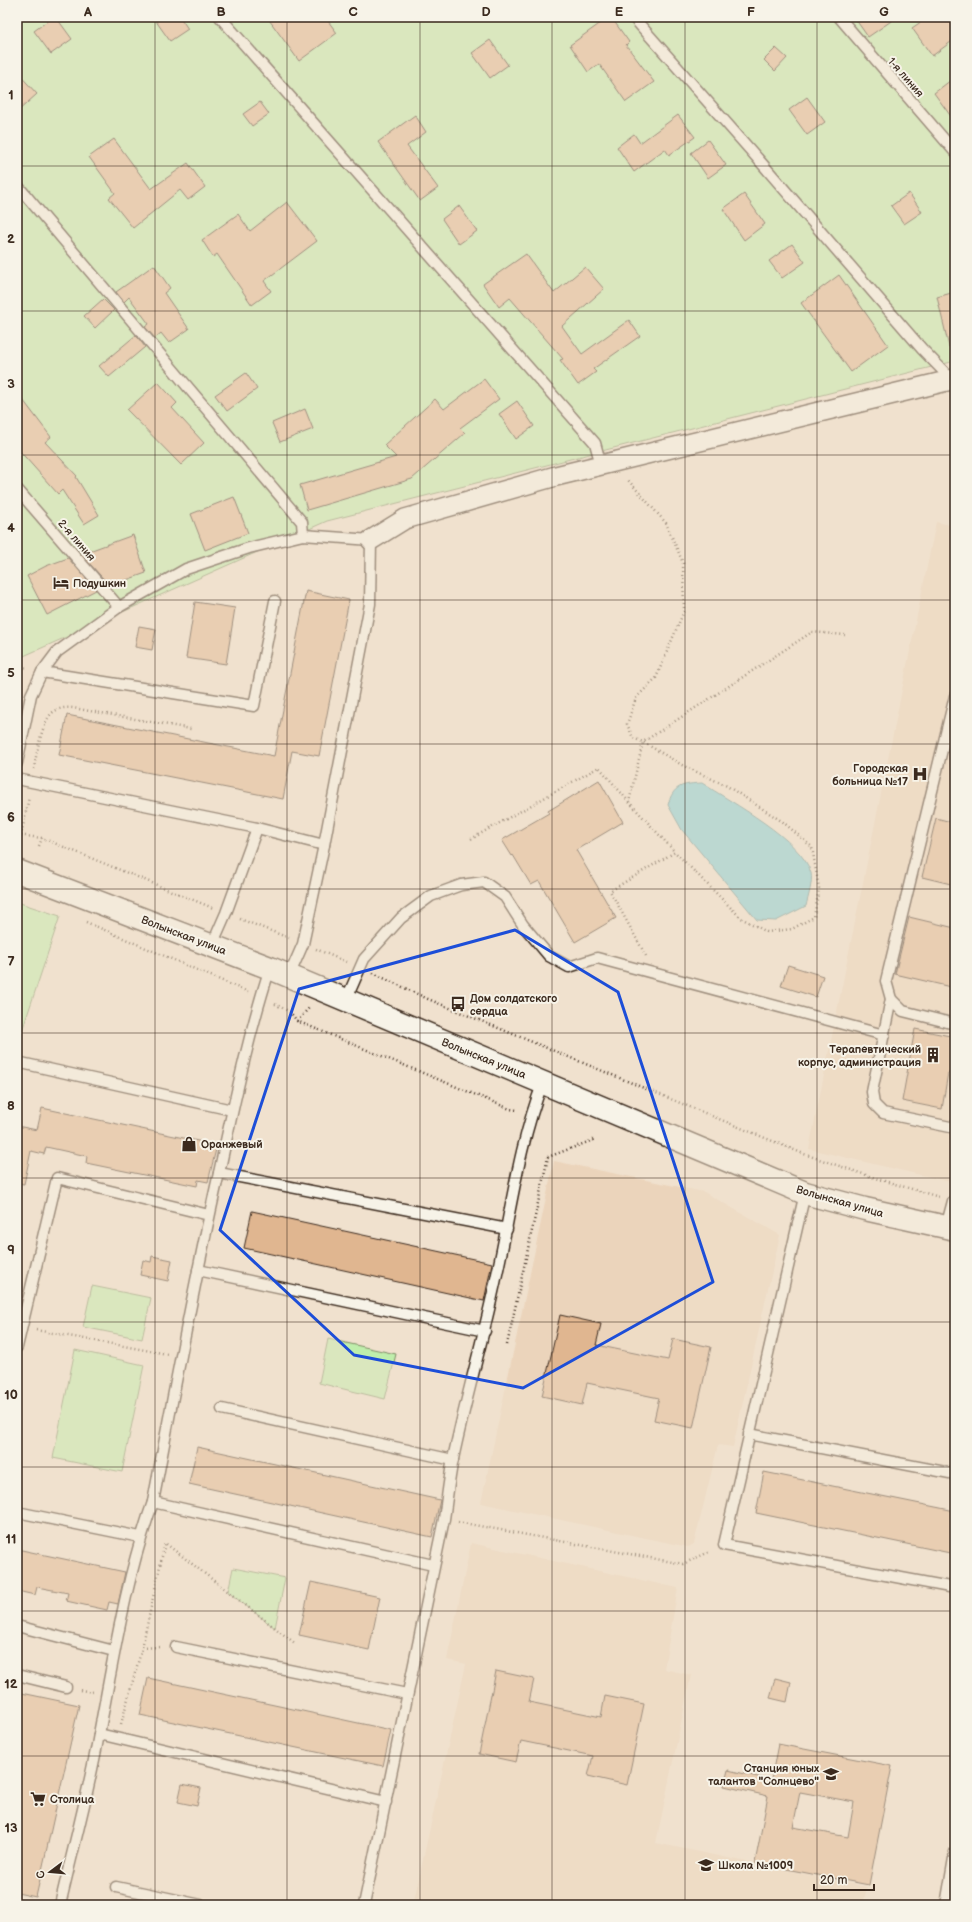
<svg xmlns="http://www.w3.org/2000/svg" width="972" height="1922" font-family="'Balsamiq Sans',sans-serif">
  <rect width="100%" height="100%" fill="#f0e1ce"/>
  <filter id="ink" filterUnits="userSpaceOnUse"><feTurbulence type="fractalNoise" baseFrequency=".025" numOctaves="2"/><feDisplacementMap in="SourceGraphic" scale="8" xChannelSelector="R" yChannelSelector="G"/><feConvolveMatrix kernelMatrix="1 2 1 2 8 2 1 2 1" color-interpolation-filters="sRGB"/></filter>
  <g filter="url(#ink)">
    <g fill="#ebd4bb">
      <polygon points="936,522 955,526 955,1183 809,1149"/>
      <polygon points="554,1161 704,1192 780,1235 733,1447 718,1445 694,1544 688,1547 481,1503"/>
      <polygon points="471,1543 678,1588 664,1669 691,1675 656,1843 867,1887 863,1905 413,1905 466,1664 447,1660"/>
    </g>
    <g fill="#bfeeac" stroke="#7d8c65">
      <polygon points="17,17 955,17 955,361 327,521 17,659"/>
      <polygon points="17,902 60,916 21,1034 17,1033"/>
      <polygon points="92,1286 151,1298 142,1339 83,1327"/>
      <polygon points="328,1339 396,1354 385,1399 319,1383"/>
      <polygon points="75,1350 144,1365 122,1472 53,1458"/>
      <polygon points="233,1568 285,1578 275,1628 228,1592"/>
    </g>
    <path fill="#7cccd6" stroke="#628b8c" d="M702,783C731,802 802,840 811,873C813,882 808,897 806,906L776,921L757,920L682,830L668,805C673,785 683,784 702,783Z"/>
    <g fill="#e0b690" stroke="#3b2a1e" fill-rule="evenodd">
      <polygon points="53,17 56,17 72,39 51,54 34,31"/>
      <polygon points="153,17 180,17 188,29 170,41"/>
      <polygon points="267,17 325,17 337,33 299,61"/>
      <polygon points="609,17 611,17 629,42 626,45 654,82 626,102 599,64 588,72 570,45"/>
      <polygon points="854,17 897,17 868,37"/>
      <polygon points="928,17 947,17 955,29 955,39 932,56 912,28"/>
      <polygon points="490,40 508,65 490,78 472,53"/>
      <polygon points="776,48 787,58 775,71 764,60"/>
      <polygon points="17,72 37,94 17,112"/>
      <polygon points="955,77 955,122 934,93"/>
      <polygon points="807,97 825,122 807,135 789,110"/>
      <polygon points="260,102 269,114 252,126 243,114"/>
      <polygon points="415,115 426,132 407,146 438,188 420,201 378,142"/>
      <polygon points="678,115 695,137 669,155 665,149 634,172 617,147 634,134 640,143"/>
      <polygon points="114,139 151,189 188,163 205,187 188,200 180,190 133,228 109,198 115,193 89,157"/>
      <polygon points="708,140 726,165 708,178 691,153"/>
      <polygon points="909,193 922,212 904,224 891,206"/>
      <polygon points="744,194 765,224 744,240 723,209"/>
      <polygon points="287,202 317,241 264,281 271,291 252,305 217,254 213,257 202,240 238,214 250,231"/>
      <polygon points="459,206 477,231 459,244 442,219"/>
      <polygon points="792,244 805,262 782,278 769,261"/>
      <polygon points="526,254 554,293 585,267 604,289 562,326 582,354 629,320 640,336 593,369 596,372 578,385 560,360 563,359 510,298 499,307 483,284"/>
      <polygon points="154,265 170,288 164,293 189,329 169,343 161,333 155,338 145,327 149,324 129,297 124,302 116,292"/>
      <polygon points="839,275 888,345 851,372 801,303"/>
      <polygon points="955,292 955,347 949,347 937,297"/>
      <polygon points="103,299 114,310 95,328 84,316"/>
      <polygon points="136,335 145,347 109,377 99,366"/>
      <polygon points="246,373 257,389 227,411 215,395"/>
      <polygon points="484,379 499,399 460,428 465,433 412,479 307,510 300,485 396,457 384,445 435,399 444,409"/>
      <polygon points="158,382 177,403 172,408 204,443 181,465 127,410"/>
      <polygon points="17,392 51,437 45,442 77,476 76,477 99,515 84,524 62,490 58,494 17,448"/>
      <polygon points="517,401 534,426 516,439 499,414"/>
      <polygon points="305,409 313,429 280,442 272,423"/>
      <polygon points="234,497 248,533 205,550 191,514"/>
      <polygon points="133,535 146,573 115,584 114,581 108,584 81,554"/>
      <polygon points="68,558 96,590 47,615 27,576 46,566"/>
      <polygon points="306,591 349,600 319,756 292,751 283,799 59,755 67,715 274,756"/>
      <polygon points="195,602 235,608 226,664 186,658"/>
      <polygon points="139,626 156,629 152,650 135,647"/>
      <polygon points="599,780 623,822 576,850 616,918 575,942 539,881 531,885 513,855 512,856 502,840 549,813 548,811"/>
      <polygon points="936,818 955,823 955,885 922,877"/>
      <polygon points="909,917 955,928 955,988 895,974"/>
      <polygon points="788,965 823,976 816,997 781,986"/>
      <polygon points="915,1029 955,1037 955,1075 948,1073 942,1109 902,1101"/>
      <polygon points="42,1108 217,1145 208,1182 198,1180 197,1186 86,1163 87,1156 46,1147 44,1154 31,1151 24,1184 17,1183 17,1126 37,1130"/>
      <polygon points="252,1211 492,1263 484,1301 244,1248"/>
      <polygon points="152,1256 172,1260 168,1281 140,1275 143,1260 151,1262"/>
      <polygon points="560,1315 601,1324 596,1345 668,1360 673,1339 711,1347 693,1428 654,1420 659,1398 587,1383 582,1405 542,1396"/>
      <polygon points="197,1447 440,1500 432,1537 189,1484"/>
      <polygon points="764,1472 955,1511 955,1554 756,1513"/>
      <polygon points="17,1549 125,1572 118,1604 109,1602 107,1610 66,1601 68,1593 37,1587 35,1595 17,1591"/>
      <polygon points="311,1582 380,1597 369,1650 299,1635"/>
      <polygon points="496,1671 534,1679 529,1702 601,1717 605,1696 644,1704 627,1785 588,1776 593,1756 521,1741 516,1762 479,1754"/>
      <polygon points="148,1678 391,1730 383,1766 140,1715"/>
      <polygon points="775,1678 791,1682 787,1702 770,1698"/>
      <polygon points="17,1692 79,1705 36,1897 17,1893"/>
      <path d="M778,1744L892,1766L869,1885L755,1863L768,1796L724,1786L728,1770L771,1780ZM800,1792L854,1802L848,1837L793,1827Z"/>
      <polygon points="182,1784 201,1788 197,1806 178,1802"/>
    </g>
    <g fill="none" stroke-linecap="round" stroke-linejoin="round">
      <defs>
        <g id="service">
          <polyline points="220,17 595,443 601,465"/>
          <polyline points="633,17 752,152 922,349 951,379"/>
          <polyline points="839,17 955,152"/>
          <polyline points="17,185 302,522 303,535"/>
          <polyline points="17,489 119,607"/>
          <polyline points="42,672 57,652 119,607 186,569 249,548 303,535 371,540 370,604 324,845 303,944 289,976"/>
          <polyline points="955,696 886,981 891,999 903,1011 955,1024"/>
          <polyline points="17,763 31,695 42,672 254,706 275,601"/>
          <polyline points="17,779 257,828 324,845"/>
          <polyline points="212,945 226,913 257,828"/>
          <polyline points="891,999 872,1092 874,1104 883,1113 955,1128"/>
          <polyline points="346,1000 364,959 401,918 431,896 461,885 484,882 505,897 523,925 549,956 569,967 597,958 884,1035"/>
          <polyline points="17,1062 232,1110"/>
          <polyline points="219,1173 507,1229"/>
          <polyline points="805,1193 724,1545 955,1588"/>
          <polyline points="946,1227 953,1201"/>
          <polyline points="198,1270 485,1331"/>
          <polyline points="17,1347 57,1178 209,1215"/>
          <polyline points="222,1409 453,1460"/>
          <polyline points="749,1434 955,1474"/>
          <polyline points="153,1502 433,1565"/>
          <polyline points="17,1512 140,1537"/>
          <polyline points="17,1626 114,1651"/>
          <polyline points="176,1647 407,1694"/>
          <polyline points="17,1675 66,1687"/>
          <polyline points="99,1734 386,1802"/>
          <polyline points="116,1887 201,1905"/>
          <path d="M60,1905C73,1848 89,1791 99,1734C114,1656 126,1577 153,1502C174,1392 194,1282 219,1173C234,1104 248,1036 270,968"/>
          <path d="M364,1905L444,1519C447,1499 449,1479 453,1459C466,1397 484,1336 497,1274C511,1210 519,1144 543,1082"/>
          <polyline points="946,1905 955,1852"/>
        </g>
        <polyline id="minor" points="371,540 405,519 556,476 955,379"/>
        <polyline id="tertiary" points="17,871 270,968 805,1193 865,1209 955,1229"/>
      </defs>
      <use href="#service" stroke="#3b2a1e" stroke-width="13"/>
      <use href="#minor" stroke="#3b2a1e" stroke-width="22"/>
      <use href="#tertiary" stroke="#3b2a1e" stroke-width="25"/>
      <g stroke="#3b2a1e" stroke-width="2.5" stroke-dasharray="1 3" stroke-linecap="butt">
        <polyline points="17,666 28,668"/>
        <path d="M34,769C36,755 42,722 52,713C58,708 66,707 73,708L191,729"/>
        <polyline points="629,802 675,852"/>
        <polyline points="17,835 42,838 213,908"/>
        <polyline points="21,836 29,797"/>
        <polyline points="471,839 599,767 629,802 643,742 633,738 627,724 636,698 656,678 684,611 683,563 666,523 627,479"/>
        <polyline points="39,846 42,838"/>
        <polyline points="240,919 289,938"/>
        <polyline points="86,922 248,992"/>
        <polyline points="316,949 346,962"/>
        <polyline points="646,956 610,891 675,852 741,918 767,932 792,929 814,917 819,888 812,847 783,822 727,786 682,765 643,742 812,632 845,635"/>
        <polyline points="373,973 428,999 804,1154 878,1179 939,1197"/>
        <polyline points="275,1004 290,1012 297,1021 510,1109 518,1110"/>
        <polyline points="297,1021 309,1008"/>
        <polyline points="36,1330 167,1354"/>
        <polyline points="507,1345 548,1157 596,1139"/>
        <polyline points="458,1522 683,1564 711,1551"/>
        <polyline points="142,1648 161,1647"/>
        <polyline points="80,1690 93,1692"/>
        <polyline points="121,1724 142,1648 165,1543 296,1644"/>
      </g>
      <use href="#service" stroke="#f7f3e8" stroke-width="10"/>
      <use href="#minor" stroke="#f7f3e8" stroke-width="19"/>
      <use href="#tertiary" stroke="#f7f3e8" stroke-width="22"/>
    </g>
  </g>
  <path d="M0 0H972V1922H0ZM515,930L618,992L713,1282L523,1388L354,1355L220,1230L299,989Z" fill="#f0e1ce" fill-opacity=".55" fill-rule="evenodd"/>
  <path fill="none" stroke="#1d4ed8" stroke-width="3" stroke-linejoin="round" d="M515,930L618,992L713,1282L523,1388L354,1355L220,1230L299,989Z"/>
  <path fill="none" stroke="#3b2a1e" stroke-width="1" stroke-opacity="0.55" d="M155,17V1905M287,17V1905M420,17V1905M552,17V1905M685,17V1905M817,17V1905M17,166H955M17,311H955M17,455H955M17,600H955M17,744H955M17,889H955M17,1033H955M17,1178H955M17,1322H955M17,1467H955M17,1611H955M17,1756H955"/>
  <defs>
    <symbol id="hotel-bare" viewBox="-9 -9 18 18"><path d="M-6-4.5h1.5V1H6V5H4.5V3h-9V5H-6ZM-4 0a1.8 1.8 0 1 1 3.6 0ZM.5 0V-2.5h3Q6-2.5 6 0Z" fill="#3b2a1e" stroke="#f7f3e8" stroke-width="2.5" paint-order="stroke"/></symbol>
    <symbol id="hospital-bare" viewBox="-9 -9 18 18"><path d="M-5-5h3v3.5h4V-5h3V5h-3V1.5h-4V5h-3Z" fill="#3b2a1e" stroke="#f7f3e8" stroke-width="2.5" paint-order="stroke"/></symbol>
    <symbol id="bus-bare" viewBox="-9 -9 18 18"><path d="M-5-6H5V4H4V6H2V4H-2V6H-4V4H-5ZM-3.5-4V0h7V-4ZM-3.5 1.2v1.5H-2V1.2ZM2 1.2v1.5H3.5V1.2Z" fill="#3b2a1e" stroke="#f7f3e8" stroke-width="2.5" paint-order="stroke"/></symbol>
    <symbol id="building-bare" viewBox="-9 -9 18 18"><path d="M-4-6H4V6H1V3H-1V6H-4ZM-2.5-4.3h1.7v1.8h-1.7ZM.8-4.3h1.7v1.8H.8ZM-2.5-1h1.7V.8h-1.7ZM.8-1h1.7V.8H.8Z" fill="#3b2a1e" stroke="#f7f3e8" stroke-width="2.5" paint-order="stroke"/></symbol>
    <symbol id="shop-bare" viewBox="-9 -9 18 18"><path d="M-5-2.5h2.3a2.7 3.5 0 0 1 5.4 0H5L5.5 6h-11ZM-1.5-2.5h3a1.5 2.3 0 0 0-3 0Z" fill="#3b2a1e" stroke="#f7f3e8" stroke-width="2.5" paint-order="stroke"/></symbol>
    <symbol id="school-bare" viewBox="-9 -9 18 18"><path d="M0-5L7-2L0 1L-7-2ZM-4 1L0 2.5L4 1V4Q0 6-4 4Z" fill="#3b2a1e" stroke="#f7f3e8" stroke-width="2.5" paint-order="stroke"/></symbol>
    <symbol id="supermarket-bare" viewBox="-9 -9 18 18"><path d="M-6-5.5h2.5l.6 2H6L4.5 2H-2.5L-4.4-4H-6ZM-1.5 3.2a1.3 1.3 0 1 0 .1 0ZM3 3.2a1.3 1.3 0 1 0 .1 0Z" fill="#3b2a1e" stroke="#f7f3e8" stroke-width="2.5" paint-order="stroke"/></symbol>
  </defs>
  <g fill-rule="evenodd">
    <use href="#hotel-bare" x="50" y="572" width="22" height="22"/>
    <use href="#hospital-bare" x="909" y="763" width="22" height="22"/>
    <use href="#bus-bare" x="447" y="993" width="22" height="22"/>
    <use href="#building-bare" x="922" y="1044" width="22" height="22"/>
    <use href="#shop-bare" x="178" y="1133" width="22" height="22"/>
    <use href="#school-bare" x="820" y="1763" width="22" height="22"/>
    <use href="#supermarket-bare" x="27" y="1788" width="22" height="22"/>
    <use href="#school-bare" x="695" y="1854" width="22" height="22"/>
  </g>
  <g text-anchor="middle" stroke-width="4" stroke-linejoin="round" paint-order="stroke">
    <g font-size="11" fill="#3b2a1e" stroke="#f7f3e8">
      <text transform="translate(906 77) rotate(49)" y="4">1-я линия</text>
      <text transform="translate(77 540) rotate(49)" y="4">2-я линия</text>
      <text transform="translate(184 935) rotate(21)" y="4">Волынская улица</text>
      <text transform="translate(484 1058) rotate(22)" y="4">Волынская улица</text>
      <text transform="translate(840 1201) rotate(16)" y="4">Волынская улица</text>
    </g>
    <g font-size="11" font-weight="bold" fill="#3b2a1e" stroke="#f7f3e8" text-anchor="start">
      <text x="73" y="587">Подушкин</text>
      <text x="908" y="772" text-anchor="end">Городская<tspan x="908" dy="13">больница №17</tspan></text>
      <text x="470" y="1002">Дом солдатского<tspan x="470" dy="13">сердца</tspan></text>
      <text x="921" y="1053" text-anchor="end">Терапевтический<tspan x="921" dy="13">корпус, администрация</tspan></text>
      <text x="201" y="1148">Оранжевый</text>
      <text x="819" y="1772" text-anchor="end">Станция юных<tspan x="819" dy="13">талантов "Солнцево"</tspan></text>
      <text x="50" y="1803">Столица</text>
      <text x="718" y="1869">Школа №1009</text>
    </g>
  </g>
  <rect width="972" height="1922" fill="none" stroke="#f7f3e8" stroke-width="44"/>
  <g transform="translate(50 1872) rotate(254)" stroke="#f7f3e8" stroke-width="3" paint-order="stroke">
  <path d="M0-3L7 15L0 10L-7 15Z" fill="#3b2a1e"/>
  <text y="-6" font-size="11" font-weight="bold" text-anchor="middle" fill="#3b2a1e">С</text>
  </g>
  <path d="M814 1884v6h60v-6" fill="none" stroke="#3b2a1e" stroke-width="2"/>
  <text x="820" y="1884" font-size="12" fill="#3b2a1e" stroke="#f7f3e8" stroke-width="3" paint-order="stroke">20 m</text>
  <rect x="22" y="22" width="928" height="1878" fill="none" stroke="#3b2a1e" stroke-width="1.5"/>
  <g font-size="13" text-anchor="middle" font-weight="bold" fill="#3b2a1e">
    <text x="88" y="16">A</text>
    <text x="221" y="16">B</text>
    <text x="353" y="16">C</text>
    <text x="486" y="16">D</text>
    <text x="619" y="16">E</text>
    <text x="751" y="16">F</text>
    <text x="884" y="16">G</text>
    <text x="11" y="99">1</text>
    <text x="11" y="243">2</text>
    <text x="11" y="388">3</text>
    <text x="11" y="532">4</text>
    <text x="11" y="677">5</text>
    <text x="11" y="821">6</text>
    <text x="11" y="966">7</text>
    <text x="11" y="1110">8</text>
    <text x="11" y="1254">9</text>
    <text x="11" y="1399">10</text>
    <text x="11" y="1543">11</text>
    <text x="11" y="1688">12</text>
    <text x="11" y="1832">13</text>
  </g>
</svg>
